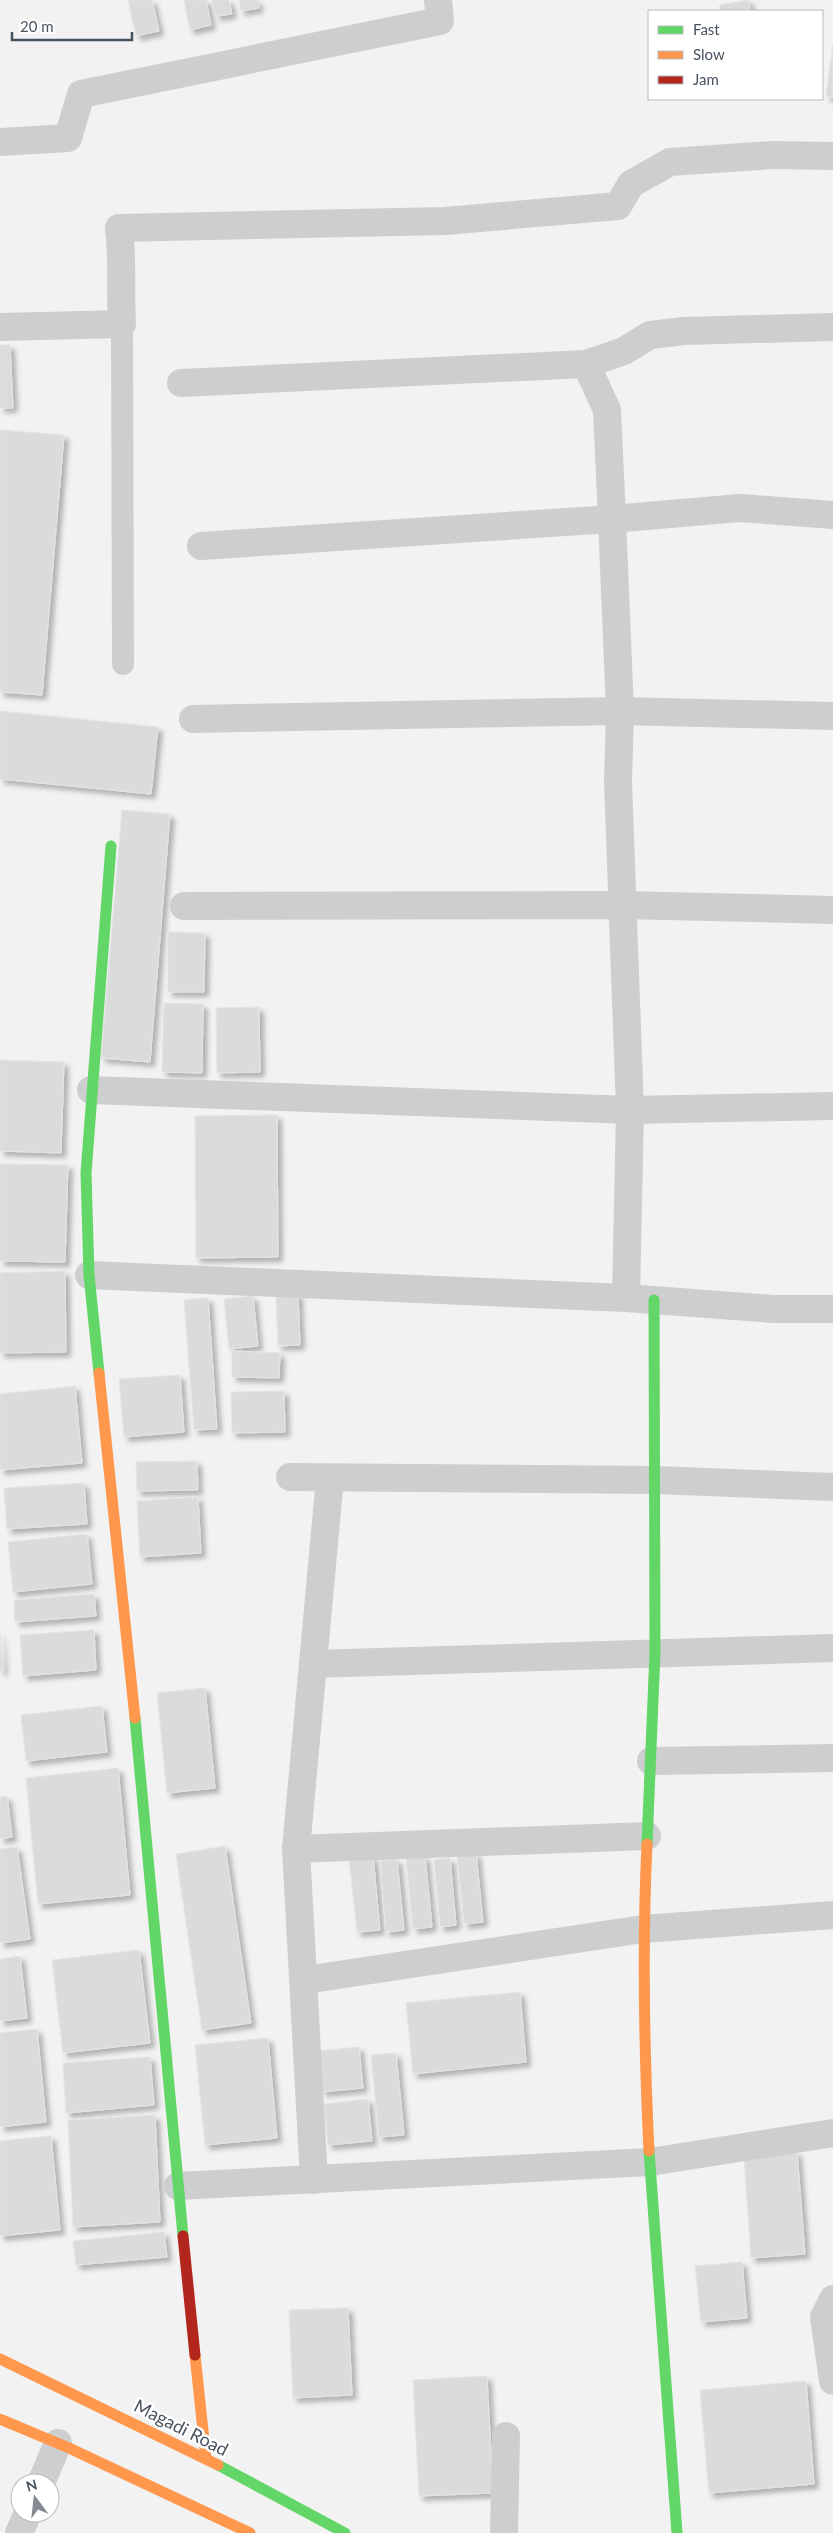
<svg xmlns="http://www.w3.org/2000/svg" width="833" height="2533" font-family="Lato,sans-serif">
  <defs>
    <filter id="shadow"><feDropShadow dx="4.5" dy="4.5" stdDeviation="2.5" flood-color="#0004"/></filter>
  </defs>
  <rect width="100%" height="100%" fill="#f2f2f2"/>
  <g fill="#dbdbdc" stroke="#e3e4e5" filter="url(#shadow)">
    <polygon points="128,0 152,0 159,31 136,36"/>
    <polygon points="184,0 206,0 211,25 190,30"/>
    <polygon points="212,0 229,0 232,14 216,16"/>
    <polygon points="239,0 257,0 259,8 241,11"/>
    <polygon points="749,0 750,11 719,11 720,5"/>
    <polygon points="833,44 833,97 826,97"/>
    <polygon points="0,345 10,345 13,408 0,408"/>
    <polygon points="0,430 64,435 42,695 0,692"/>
    <polygon points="0,711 158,727 151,794 0,779"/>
    <polygon points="122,810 170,814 150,1062 101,1058"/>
    <polygon points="168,932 205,933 204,992 168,992"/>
    <polygon points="164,1003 203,1004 202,1073 162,1072"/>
    <polygon points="259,1007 260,1072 217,1073 216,1008"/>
    <polygon points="0,1060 64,1062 61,1153 0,1151"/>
    <polygon points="277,1115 278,1257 196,1258 195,1116"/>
    <polygon points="0,1164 68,1165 65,1262 0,1261"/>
    <polygon points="65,1271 66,1352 0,1353 0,1273"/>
    <polygon points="298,1293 300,1345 278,1346 276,1294"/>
    <polygon points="253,1296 258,1346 229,1349 224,1299"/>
    <polygon points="208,1298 217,1429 194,1430 184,1300"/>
    <polygon points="232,1351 280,1353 279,1378 232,1377"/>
    <polygon points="180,1375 184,1432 124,1437 119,1379"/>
    <polygon points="75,1386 82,1463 0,1470 0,1394"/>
    <polygon points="284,1391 285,1432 232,1433 231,1392"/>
    <polygon points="197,1461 198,1490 137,1491 136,1462"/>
    <polygon points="84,1483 87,1524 7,1529 4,1488"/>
    <polygon points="198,1497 201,1553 140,1557 137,1501"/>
    <polygon points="87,1534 92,1584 13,1592 8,1542"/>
    <polygon points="94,1594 96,1616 15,1622 14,1600"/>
    <polygon points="94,1630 96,1670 23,1676 20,1635"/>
    <polygon points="0,1633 3,1671 0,1672"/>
    <polygon points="205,1688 215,1788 167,1793 157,1693"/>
    <polygon points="102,1706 107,1752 26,1761 21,1715"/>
    <polygon points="118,1768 130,1895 38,1904 26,1778"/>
    <polygon points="7,1796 12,1837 0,1839 0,1797"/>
    <polygon points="225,1846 251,2023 202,2030 176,1854"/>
    <polygon points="17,1847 30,1939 0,1943 0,1849"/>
    <polygon points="476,1853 483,1922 464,1924 457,1855"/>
    <polygon points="373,1856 380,1930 357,1932 349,1858"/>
    <polygon points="425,1856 432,1927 413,1929 406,1858"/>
    <polygon points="450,1858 456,1925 440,1927 434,1860"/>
    <polygon points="397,1859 404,1930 386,1932 380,1861"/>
    <polygon points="139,1950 150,2043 63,2053 52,1960"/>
    <polygon points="20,1956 27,2018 0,2021 0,1959"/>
    <polygon points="520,1992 526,2062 413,2074 406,2003"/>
    <polygon points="37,2029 46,2122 0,2127 0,2033"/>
    <polygon points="268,2038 277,2138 205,2145 195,2045"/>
    <polygon points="359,2047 363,2088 322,2092 319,2051"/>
    <polygon points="396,2053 404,2135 379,2137 371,2055"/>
    <polygon points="150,2057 154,2105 66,2113 63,2063"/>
    <polygon points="368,2099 372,2141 328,2145 324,2104"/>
    <polygon points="155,2115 160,2222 73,2227 68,2120"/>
    <polygon points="51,2136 60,2230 0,2236 0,2141"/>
    <polygon points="797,2152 805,2254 751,2258 744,2156"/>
    <polygon points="164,2232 167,2257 76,2265 73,2241"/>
    <polygon points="742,2262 747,2318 701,2322 695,2266"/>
    <polygon points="348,2308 352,2395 293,2398 289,2310"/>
    <polygon points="487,2376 493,2493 419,2496 413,2380"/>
    <polygon points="806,2381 814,2484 709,2493 700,2390"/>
  </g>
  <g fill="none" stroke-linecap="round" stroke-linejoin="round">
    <polyline stroke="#ccced0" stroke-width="22" points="122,324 123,664"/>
    <g stroke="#ccced0" stroke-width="28">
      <polyline points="0,142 68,138 81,94 440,21 438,0"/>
      <path d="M0,327L122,324C120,292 123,260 119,228L445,221L618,206L631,184L670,162L773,155L833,156"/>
      <polyline points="181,383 586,364"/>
      <polyline points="201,546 612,519 740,508 833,515"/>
      <polyline points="193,719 620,711 833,716"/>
      <polyline points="184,906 622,905 833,910"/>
      <polyline points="91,1090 630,1110 833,1106"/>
      <polyline points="89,1275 626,1298 774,1309 833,1309"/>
      <polyline points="626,1298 630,1110 618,782 620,711 612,519 607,410 586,364 624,351 650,335 684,331 833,327"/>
      <polyline points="290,1477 655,1480 833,1487"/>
      <polyline points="313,1664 833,1648"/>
      <polyline points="651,1761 833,1758"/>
      <polyline points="296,1849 647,1836"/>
      <polyline points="305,1980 643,1929 833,1915"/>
      <polyline points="314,2180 296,1849 330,1478"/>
      <polyline points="178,2186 650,2162 833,2133"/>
      <polyline points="833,2299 824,2317 833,2381"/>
      <polyline points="41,2483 58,2443"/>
      <polyline points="19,2533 28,2513"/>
      <polyline points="504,2533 506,2436"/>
    </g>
    <g stroke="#63d668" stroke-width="11">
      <polyline points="99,1373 89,1275 86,1173 111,846"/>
      <polyline points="135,1718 183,2236"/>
      <polyline points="647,1844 655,1652 654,1300"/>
      <polyline points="649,2151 677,2533"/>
      <polyline points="218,2465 345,2533"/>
    </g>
    <g stroke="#ff974d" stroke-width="11">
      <polyline points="99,1373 135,1718"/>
      <path d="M647,1844C642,1948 644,2047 649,2151"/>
      <polyline points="195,2355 206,2459"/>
      <polyline points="0,2359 218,2465"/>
      <polyline points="0,2419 69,2448 250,2533"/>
    </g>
    <polyline stroke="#b3261e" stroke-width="11" points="183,2236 195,2355"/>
  </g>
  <g text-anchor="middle" stroke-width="5" stroke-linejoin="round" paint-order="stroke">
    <g font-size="18" fill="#48535f" stroke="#fff">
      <text transform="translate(181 2428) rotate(27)" y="6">Magadi Road</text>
    </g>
  </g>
  <rect x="648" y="10" width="175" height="90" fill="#ffffff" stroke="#b6babf"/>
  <rect x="658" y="26" width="25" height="8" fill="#63d668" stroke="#b6babf"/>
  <text x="693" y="35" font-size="15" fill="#48535f">Fast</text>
  <rect x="658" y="51" width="25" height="8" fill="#ff974d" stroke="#b6babf"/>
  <text x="693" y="60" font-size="15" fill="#48535f">Slow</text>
  <rect x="658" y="76" width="25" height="8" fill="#b3261e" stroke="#b6babf"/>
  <text x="693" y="85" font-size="15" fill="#48535f">Jam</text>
  <g transform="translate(35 2498) rotate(345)"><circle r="24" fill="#ffffff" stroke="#b6babf"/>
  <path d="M0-4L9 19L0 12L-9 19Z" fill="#848b92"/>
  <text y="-8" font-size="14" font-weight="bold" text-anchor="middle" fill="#48535f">N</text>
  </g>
  <path d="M12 32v8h120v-8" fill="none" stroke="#48535f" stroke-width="2.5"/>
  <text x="20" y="32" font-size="15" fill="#48535f" stroke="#ffffff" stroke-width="4" paint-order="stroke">20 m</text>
</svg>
